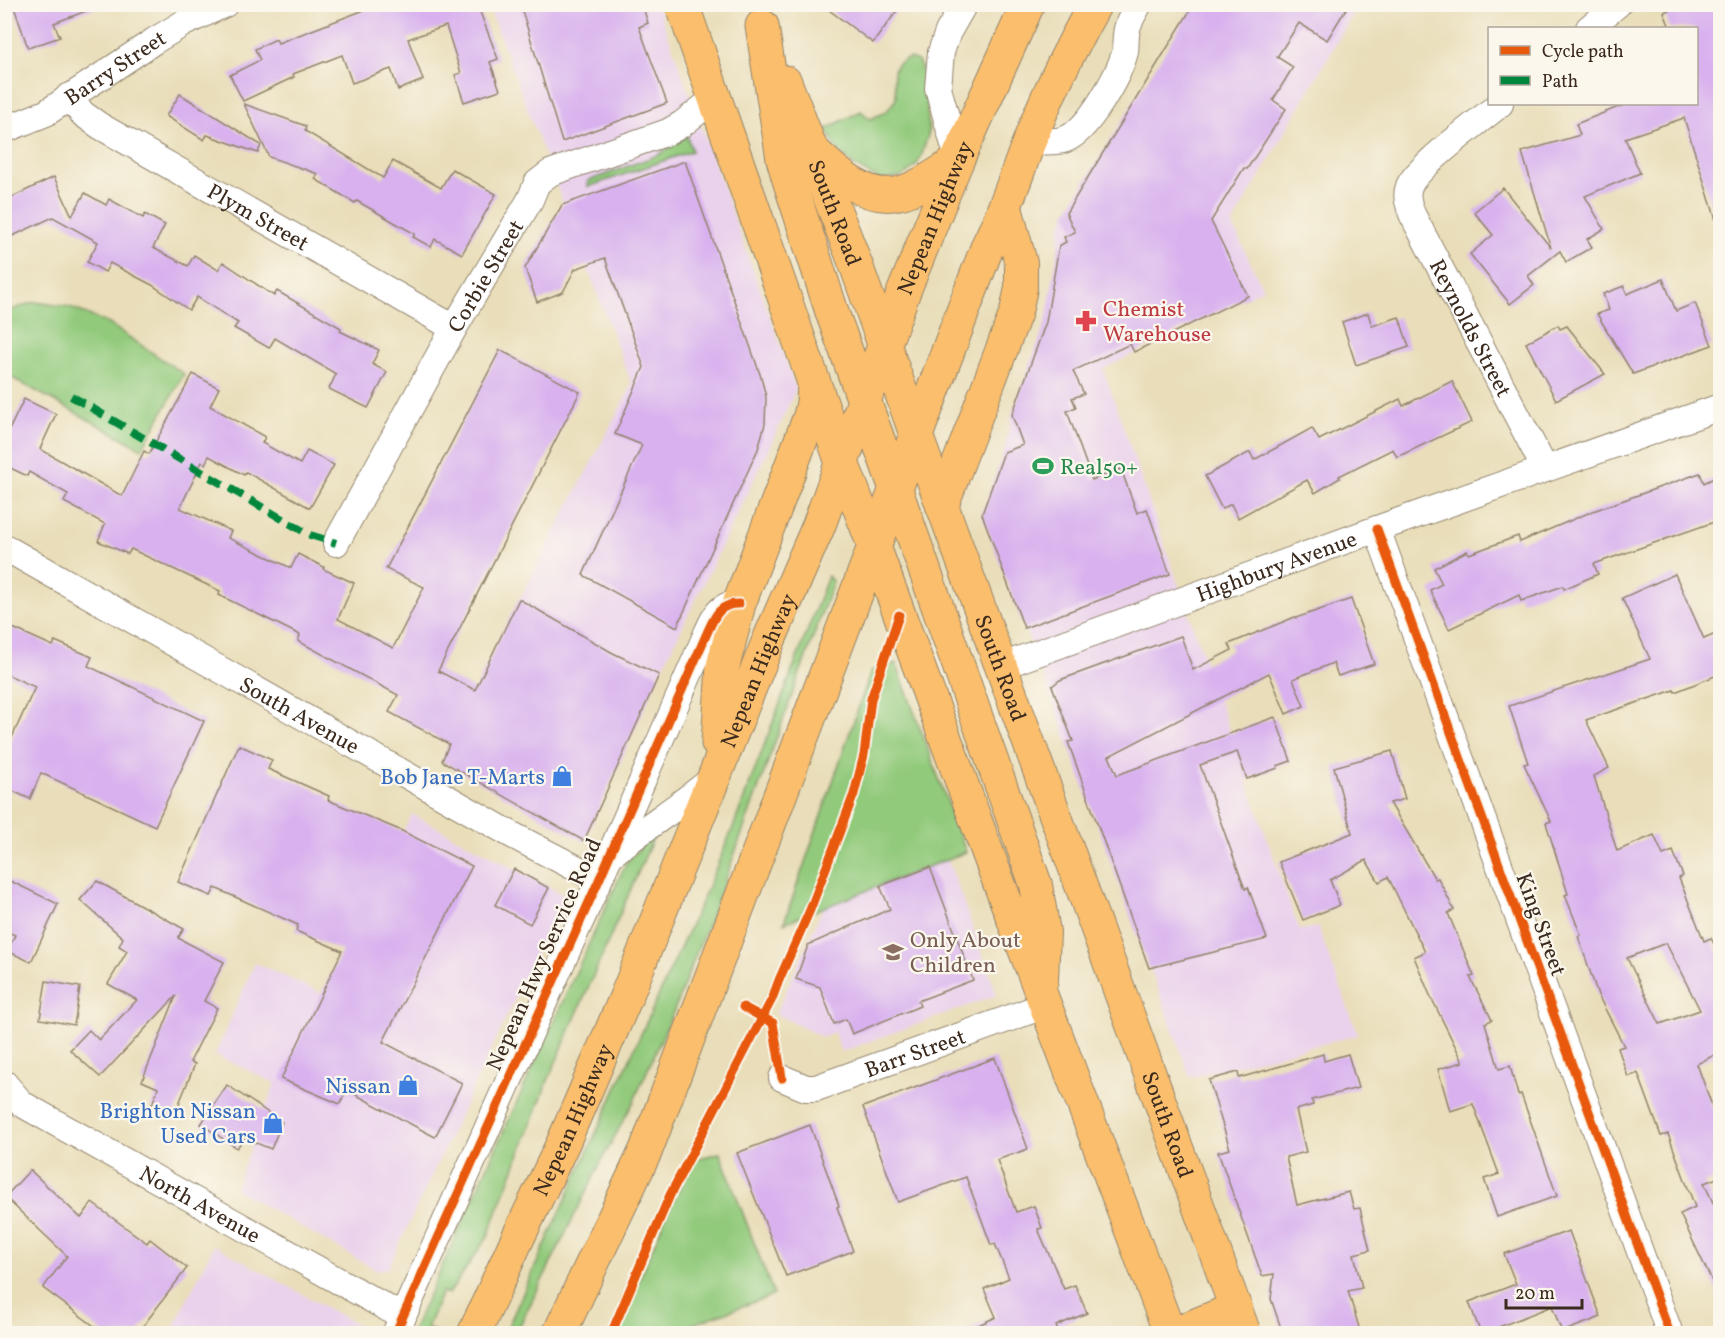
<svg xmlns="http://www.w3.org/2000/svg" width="1725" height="1338" font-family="Vollkorn,serif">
  <rect width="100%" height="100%" fill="#fbf7ec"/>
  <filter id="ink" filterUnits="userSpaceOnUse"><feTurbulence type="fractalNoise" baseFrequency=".0167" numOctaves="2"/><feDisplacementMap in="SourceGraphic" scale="12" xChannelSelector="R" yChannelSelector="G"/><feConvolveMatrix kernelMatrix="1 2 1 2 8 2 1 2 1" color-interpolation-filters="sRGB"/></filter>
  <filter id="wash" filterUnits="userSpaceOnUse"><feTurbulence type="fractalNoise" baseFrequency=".008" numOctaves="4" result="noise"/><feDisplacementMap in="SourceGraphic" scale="24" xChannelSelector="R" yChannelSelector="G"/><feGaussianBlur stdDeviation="1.35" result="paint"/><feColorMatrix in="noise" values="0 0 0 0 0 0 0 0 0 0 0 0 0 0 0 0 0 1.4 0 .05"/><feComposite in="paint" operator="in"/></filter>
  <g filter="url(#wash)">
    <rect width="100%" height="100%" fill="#e9deb9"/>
    <g fill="#ead1ec">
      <polygon points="488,5 657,5 796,389 764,459 659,675 584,841 442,761 505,627 632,385"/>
      <polygon points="1194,5 1358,5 1232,224 1263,289 1103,369 1299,930 1318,927 1358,1035 1190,1077 1068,742 982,514 1004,452 1012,415 1046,322 1059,246 1060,229 1066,213"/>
      <polygon points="412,814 564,895 388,1268 377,1270 235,1189 275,1083 215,1055 255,963 323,994"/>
      <polygon points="948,860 997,995 841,1052 834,1032 822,1037 776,1014 823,908"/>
      <polygon points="214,1245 361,1327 358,1333 171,1333"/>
    </g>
    <g fill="#92ca7c" stroke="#667a4d" stroke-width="1.5">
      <path d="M910,58L918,61L924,74L929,132L921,157L916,166L901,177L880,180L856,167L838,151L826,129L861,111L870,119L886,112L896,99C896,79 885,65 910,58Z"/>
      <polygon points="687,136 692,151 588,187 588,181 658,155"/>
      <polygon points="35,302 70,307 109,324 184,374 142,449 5,374 5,312"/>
      <polygon points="828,576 833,582 727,875 675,1008 633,1103 603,1158 516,1333 505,1333 708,887 734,825"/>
      <polygon points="896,663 966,852 784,923 871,671"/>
      <polygon points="654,836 549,1078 488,1236 449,1294 442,1292 427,1328 434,1331 433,1333 411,1334 626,863 642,846"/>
      <polygon points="720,1153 774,1295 668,1333 617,1333 668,1211 695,1159"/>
    </g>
    <g id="blocks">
      <g fill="#d8b1ee" fill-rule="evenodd">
        <polygon points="13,4 97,4 97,7 54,23 60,37 28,48"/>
        <polygon points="366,4 477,4 498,59 490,62 500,90 464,102 455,75 461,73 446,26 408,39 423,80 398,90 391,69 352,83 342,55 293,74 294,77 243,101 230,75 260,60 255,49 276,39 278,43 367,9"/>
        <polygon points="520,4 642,4 648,23 639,27 667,103 562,142"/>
        <polygon points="821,4 902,4 873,43"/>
        <polygon points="1194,4 1349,4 1327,40 1299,23 1277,57 1293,67 1273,100 1286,109 1247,169 1244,168 1211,221 1248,296 1134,352 1130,344 1073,371 1084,394 1072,398 1076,407 1067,411 1092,480 1121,469 1137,513 1147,509 1170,574 1024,628 982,514 1004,452 1023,445 1012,415 1046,322 1059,246 1066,242 1064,237 1075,232 1066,213"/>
        <polygon points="1685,4 1715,4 1720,21 1720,219 1716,220 1684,118 1625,138 1640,173 1585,196 1604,229 1587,239 1592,247 1566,262 1560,251 1528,276 1534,285 1510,304 1470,254 1493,235 1474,212 1503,188 1551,248 1522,152 1580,135 1576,124 1626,104 1696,104 1696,28 1670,28 1664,12"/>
        <polygon points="180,94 261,145 258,153 207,135 204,140 166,116"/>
        <polygon points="244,104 306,126 305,131 383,178 393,161 441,188 452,169 496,194 462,254 435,239 431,247 413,237 415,234 357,201 355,203 315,179 318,174 269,157"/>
        <polygon points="685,161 761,377 766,397 765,424 758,449 677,627 583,575 642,445 615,434 644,367 605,258 575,269 563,292 537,302 525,268 562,205"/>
        <polygon points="54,177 72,216 85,193 106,205 109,199 143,218 145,214 165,225 153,248 188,266 194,255 218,270 223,262 274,296 277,291 341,328 340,331 379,350 372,364 387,372 368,408 329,389 336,374 275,338 269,348 234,328 238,323 197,297 189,310 152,285 110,263 105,272 87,262 98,242 53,217 4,240 4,201"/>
        <polygon points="1663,279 1676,311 1695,303 1712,345 1633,374 1597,314 1609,310 1603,294 1624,286 1627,294"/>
        <polygon points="1368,313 1372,326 1399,317 1409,347 1356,365 1342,322"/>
        <polygon points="1558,325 1560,329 1567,326 1605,374 1556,400 1526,343"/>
        <polygon points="500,350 580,392 438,671 475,690 519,599 613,653 659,675 584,841 442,761 449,744 389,712 398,695 298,641 300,635 219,595 220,591 131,549 128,554 98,541 105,524 64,502 68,494 29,472 27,476 4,465 4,426 10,428 24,399 56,414 40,449 122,496 144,451 149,454 193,374 219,388 210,406 265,437 262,443 300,464 307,451 334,465 310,508 246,472 244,475 209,456 205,464 202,462 180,508 231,531 228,538 291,568 298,554 324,567 323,569 354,583 338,619 393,648 424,587 386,569"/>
        <polygon points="1452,381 1472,422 1397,457 1393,449 1339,476 1340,478 1315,493 1307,480 1238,518 1231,504 1222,509 1205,476 1250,452 1254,460 1312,428 1319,440 1400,399 1403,406"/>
        <polygon points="1700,473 1704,483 1720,475 1720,520 1594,564 1598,574 1564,589 1563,586 1521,601 1519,595 1449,629 1430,590 1442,584 1434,568 1467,551 1469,554 1518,536 1520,542 1593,511"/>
        <path d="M1675,574L1704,639L1720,632V674L1675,692L1674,690L1586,720L1609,768L1594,776L1617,851L1654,835L1663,855L1673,851L1683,876L1679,878L1704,941L1711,938L1720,956V1052L1697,1064L1720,1128V1177L1704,1183L1720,1218V1298L1680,1214L1695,1207L1668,1134L1661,1136L1638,1073L1628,1077L1618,1048L1624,1046L1598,995L1578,936L1581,935L1565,895L1568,894L1546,823L1551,821L1524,764L1528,763L1509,706L1650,659L1622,598ZM1666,943L1700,1010L1660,1024L1627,958Z"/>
        <polygon points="1351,599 1374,664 1338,676 1333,663 1293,679 1304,706 1286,714 1269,673 1109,756 1117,775 1275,717 1291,761 1277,766 1278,768 1247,779 1237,752 1200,765 1245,889 1248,887 1267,939 1149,968 1068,742 1073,741 1052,686 1060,680 1181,636 1193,670 1232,650 1229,644 1295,617 1296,618"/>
        <polygon points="4,624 53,646 55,641 92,657 88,666 204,721 155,826 41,773 30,799 4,787 4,755 35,687 4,673"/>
        <polygon points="239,745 272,760 268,769 329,796 328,800 402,831 472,866 383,1042 462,1083 435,1137 347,1090 340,1104 281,1079 342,951 296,931 298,925 215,888 211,896 178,882"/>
        <polygon points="1392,751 1405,799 1390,803 1435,879 1438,878 1454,910 1448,913 1474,976 1470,977 1492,1020 1485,1023 1499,1069 1510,1066 1518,1095 1521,1094 1557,1196 1497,1217 1484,1179 1499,1174 1473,1104 1450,1111 1438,1069 1463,1062 1429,993 1414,957 1425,952 1388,877 1379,882 1366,860 1330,880 1340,905 1303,920 1279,862 1352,833 1334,767"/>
        <polygon points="930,867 973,980 918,1001 920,1006 852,1034 846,1019 834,1024 820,987 796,979 808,945 890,909 880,886"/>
        <polygon points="514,869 549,888 530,924 495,905"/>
        <polygon points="4,878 58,904 31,962 7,951 15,935 4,930"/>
        <polygon points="97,881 184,929 178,938 224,962 204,1001 217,1008 190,1062 195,1064 174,1116 151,1107 158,1088 142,1081 176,996 100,1077 70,1050 89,1030 99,1040 137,1000 108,984 127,951 119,946 123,938 80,900"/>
        <polygon points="46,981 80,987 74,1025 40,1019"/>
        <polygon points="1323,1054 1324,1061 1348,1054 1358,1088 1312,1100 1313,1105 1296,1110 1306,1152 1286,1157 1297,1205 1349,1192 1354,1209 1360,1208 1370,1250 1354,1254 1362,1288 1348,1291 1361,1334 1283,1334 1271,1299 1274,1274 1262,1276 1218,1152 1230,1149 1209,1080 1238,1072 1239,1078"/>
        <polygon points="995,1058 1028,1149 997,1160 1016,1212 1034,1206 1042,1228 1038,1229 1064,1289 1075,1285 1087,1313 1056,1326 1059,1334 959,1334 996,1317 984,1289 1009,1278 995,1244 991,1245 966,1177 898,1202 863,1107"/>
        <polygon points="227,1085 282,1122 271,1149 244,1138 237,1148 201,1124"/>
        <polygon points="810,1125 839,1206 837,1207 853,1251 786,1276 737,1153"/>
        <polygon points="30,1170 81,1218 92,1203 147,1243 150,1239 187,1268 137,1334 105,1334 43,1288 67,1256 5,1197"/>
        <polygon points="1569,1231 1601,1317 1562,1332 1552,1306 1481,1334 1469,1302 1516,1284 1504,1254"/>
      </g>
    </g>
  </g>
  <g filter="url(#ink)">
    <use href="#blocks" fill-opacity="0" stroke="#92846c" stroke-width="1.5"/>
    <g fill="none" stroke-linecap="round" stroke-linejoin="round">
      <defs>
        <g id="minor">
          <polyline points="1589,28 1618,4"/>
          <path id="s1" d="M68,97L83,114L100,126L454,328"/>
          <path id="s2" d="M1500,104C1481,120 1418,166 1409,186C1405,196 1409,205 1412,214L1545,469"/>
          <path id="s3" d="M4,130L46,113L154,41L184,23L225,4"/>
          <path d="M1029,141C1041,141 1055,143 1066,139C1088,131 1119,75 1125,52C1126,45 1125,37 1127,29C1129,20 1134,13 1139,4"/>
          <polyline points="958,159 938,88 941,52 948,32 964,4"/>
          <polyline points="1377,529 1670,1334"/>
          <path id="s4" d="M336,543L454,328L530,200L537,183L550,173L668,132L682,124L714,99"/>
          <path id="s5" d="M4,547L514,836L599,880"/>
          <path id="s6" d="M1002,666L1377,529L1720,407"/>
          <path d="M611,855C644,828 680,806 712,779"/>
          <path id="s7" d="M782,1078L806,1088H816L1046,1005"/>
          <path id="s8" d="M4,1083L22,1104L403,1317"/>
          <path d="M395,1334L599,880L707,633C714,618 719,603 739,604"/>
        </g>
        <g id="major">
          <path id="s9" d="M916,434L1245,1334"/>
          <polyline points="896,489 1036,885 1044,932 1042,980"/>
          <polyline points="942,506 1016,312 1021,288 1021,263 1006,208"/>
          <polyline points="875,548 990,859 1170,1334"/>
          <polyline points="1173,1334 1236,1308"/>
        </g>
        <g id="highway">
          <polyline points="682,4 841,460 875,548"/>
          <polyline points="762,26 783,159 789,180 833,315 896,489"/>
          <path id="s10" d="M785,82L856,265L916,434"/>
          <path d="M814,152C836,173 865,201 899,193C918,189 938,173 956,163"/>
          <polyline points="718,743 723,666 739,604 810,416 813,403 814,384"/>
          <path id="s11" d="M474,1334L515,1244L563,1143L626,997L769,640L819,525L904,291L956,163L1028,4"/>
          <path d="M559,1334L646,1150L988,245C1005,211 1015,178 1029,142C1047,95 1070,49 1095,4"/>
        </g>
      </defs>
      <use href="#minor" stroke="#92846c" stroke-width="28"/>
      <use href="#major" stroke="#92846c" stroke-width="34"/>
      <use href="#highway" stroke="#92846c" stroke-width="35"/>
      <use href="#minor" stroke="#fff" stroke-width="26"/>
      <use href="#major" stroke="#fabe6d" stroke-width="32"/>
      <use href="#highway" stroke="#fabe6d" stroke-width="33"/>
      <polyline stroke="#00873e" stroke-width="8" stroke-dasharray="15 8" stroke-linecap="butt" points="71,396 310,535 336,543"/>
      <defs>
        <g id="cycleway">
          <polyline points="1377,529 1670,1334"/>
          <polyline points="743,1007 773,1023 782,1078"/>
          <path d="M395,1334L599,880L707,633C714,618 719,603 739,604"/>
          <polyline points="611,1334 670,1195 772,999 779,980 810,910 854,794 864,755 871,699 899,615"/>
        </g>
      </defs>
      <use href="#cycleway" stroke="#fbf7ec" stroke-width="13"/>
      <use href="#cycleway" stroke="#e8590c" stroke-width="9"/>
    </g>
  </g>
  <defs>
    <symbol id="pharmacy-bare" viewBox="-9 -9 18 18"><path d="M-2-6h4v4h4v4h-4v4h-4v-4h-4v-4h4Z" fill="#e0444e" stroke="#fbf7ec" stroke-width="2.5" paint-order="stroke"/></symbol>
    <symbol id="stadium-bare" viewBox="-9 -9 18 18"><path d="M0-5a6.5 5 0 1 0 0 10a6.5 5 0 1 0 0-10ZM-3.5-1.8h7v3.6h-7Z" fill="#2e9e5b" stroke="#fbf7ec" stroke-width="2.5" paint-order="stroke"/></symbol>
    <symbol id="shop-bare" viewBox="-9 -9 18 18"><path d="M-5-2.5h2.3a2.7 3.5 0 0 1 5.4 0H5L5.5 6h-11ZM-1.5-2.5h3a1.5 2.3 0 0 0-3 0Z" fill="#3f7fe0" stroke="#fbf7ec" stroke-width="2.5" paint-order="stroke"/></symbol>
    <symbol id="school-bare" viewBox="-9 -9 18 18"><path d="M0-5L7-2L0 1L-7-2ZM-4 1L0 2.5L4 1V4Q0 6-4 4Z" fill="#8d6e63" stroke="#fbf7ec" stroke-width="2.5" paint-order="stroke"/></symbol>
  </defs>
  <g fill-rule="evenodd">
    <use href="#pharmacy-bare" x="1071" y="306" width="30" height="30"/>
    <use href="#stadium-bare" x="1028" y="451" width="30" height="30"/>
    <use href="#shop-bare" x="547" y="761" width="30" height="30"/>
    <use href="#school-bare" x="878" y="937" width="30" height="30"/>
    <use href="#shop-bare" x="393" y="1070" width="30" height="30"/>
    <use href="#shop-bare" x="258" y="1108" width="30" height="30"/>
  </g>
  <g text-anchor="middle" stroke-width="4.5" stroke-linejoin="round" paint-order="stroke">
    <g font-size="22" fill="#3b2a1e" stroke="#fbf7ec">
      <text dy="8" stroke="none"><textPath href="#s3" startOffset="128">Barry Street</textPath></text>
      <text dy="8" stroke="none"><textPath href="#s10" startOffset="140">South Road</textPath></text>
      <text dy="8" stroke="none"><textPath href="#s1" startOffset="226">Plym Street</textPath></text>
      <text dy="8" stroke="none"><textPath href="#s11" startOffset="1208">Nepean Highway</textPath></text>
      <text dy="8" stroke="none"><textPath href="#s4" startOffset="306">Corbie Street</textPath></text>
      <text dy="8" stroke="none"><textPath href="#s2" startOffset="280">Reynolds Street</textPath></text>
      <text dy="8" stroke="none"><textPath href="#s6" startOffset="292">Highbury Avenue</textPath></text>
      <text dy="8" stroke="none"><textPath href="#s9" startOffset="249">South Road</textPath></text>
      <text dy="8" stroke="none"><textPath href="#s11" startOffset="722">Nepean Highway</textPath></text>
      <text dy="8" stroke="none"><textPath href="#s5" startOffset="340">South Avenue</textPath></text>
      <text transform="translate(1542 924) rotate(70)" y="8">King Street</text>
      <text transform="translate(543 954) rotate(-66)" y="8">Nepean Hwy Service Road</text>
      <text dy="8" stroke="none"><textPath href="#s7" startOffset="141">Barr Street</textPath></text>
      <text dy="8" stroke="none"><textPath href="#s11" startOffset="236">Nepean Highway</textPath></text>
      <text dy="8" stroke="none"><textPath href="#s9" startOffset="735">South Road</textPath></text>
      <text dy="8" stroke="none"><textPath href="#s8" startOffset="232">North Avenue</textPath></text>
    </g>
    <g font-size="22" fill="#be3a42" stroke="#fbf7ec" text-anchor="start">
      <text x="1103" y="316">Chemist<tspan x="1103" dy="25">Warehouse</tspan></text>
    </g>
    <g font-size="22" fill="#27864d" stroke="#fbf7ec" text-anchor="start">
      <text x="1060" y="474">Real50+</text>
    </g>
    <g font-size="22" fill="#366cbe" stroke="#fbf7ec" text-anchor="end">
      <text x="545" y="784">Bob Jane T-Marts</text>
      <text x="391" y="1093">Nissan</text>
      <text x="256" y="1118">Brighton Nissan<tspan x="256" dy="25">Used Cars</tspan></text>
    </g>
    <g font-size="22" fill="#785e54" stroke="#fbf7ec" text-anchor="start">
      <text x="910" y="947">Only About<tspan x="910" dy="25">Children</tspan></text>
    </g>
  </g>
  <rect width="1725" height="1338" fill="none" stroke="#fbf7ec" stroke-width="24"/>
  <rect x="1488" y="27" width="210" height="78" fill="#fbf7ec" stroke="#aea59a" stroke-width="1.5"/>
  <rect x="1500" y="46" width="30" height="9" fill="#e8590c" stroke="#aea59a" stroke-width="1.5"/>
  <text x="1542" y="57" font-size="18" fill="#3b2a1e">Cycle path</text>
  <rect x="1500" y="76" width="30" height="9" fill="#00873e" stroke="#aea59a" stroke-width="1.5"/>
  <text x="1542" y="87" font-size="18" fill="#3b2a1e">Path</text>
  <path d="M1506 1299v9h76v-9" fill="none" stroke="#3b2a1e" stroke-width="3"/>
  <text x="1515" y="1299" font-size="18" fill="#3b2a1e" stroke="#fbf7ec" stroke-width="4.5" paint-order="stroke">20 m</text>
</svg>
